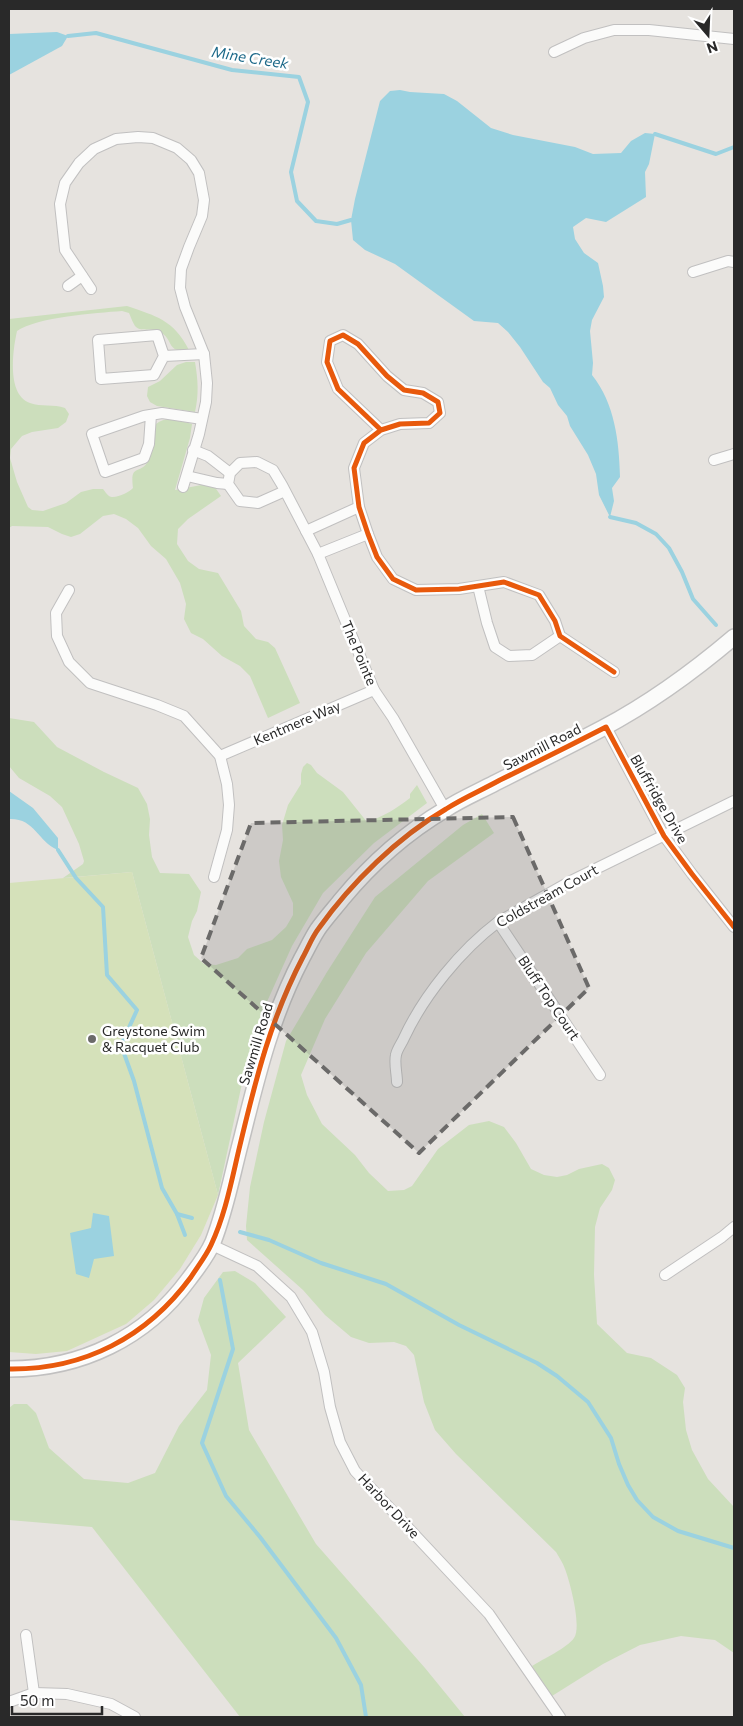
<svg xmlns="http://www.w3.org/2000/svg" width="743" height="1726" font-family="Commissioner,sans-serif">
  <rect width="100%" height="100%" fill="#e6e3df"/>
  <g fill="#ccdebc">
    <path d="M127,306C156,316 174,320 189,350C167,353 174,342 162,333C154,327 141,332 136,327C133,324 131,317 129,313L122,311C96,313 37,317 17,331C13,349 6,395 30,403C41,407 54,404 65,408L69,414L66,422L58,428L32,432L22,436L11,449L10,458L17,482L28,507L32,510L43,511L66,503L81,492L93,489H103C105,491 106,494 109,496C114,500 130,492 133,488C130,464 138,475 147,463C154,453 154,436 156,424C167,415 180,421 192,424L190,438L175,490L212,483L221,496L188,519L178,529L177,544L188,561L199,569L218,573L241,611L244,626L256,639L268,642L275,648L300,703L268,718L250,676L240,666L222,656L203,639L191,633L184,619L186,604L180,583L166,559L151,546L138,528L126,519L114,514L103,516L80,534L71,537L62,534L48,527L12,526L9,528V319Z"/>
    <path d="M186,362H195C198,380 199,394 195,412L157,406L150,402L147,396L148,387L160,381L177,365Z"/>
    <path d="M9,718L34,722L57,747L104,772L138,788L147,804L150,819L149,835L152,857L160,873L189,874L201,892L197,911L192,921L188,937L194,955L204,964L216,965L238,958L247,949L272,940L286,927L293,915V903L281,877L279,861L283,840L282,825L288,805L301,784V774L303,767L307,763L311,765L317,773L343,792L367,822C383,817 397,808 410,798V794L417,785L427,803L374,843L323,893L292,946L266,1004L247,1060L218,1195L132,872L63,878L83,864L84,861L79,844L62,807L50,796L19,778L9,766Z"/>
    <path d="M482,814L494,833L428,881L366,953L325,1019L301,1075L307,1095L322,1124L355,1155L369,1173L388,1191L404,1190L412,1186L438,1149L469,1125L489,1121L504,1127L516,1143L531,1169L544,1175L557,1177L567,1175L579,1169L602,1164L609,1168L615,1180L612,1190L600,1208L595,1227L594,1275L597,1324L627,1353L651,1358L677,1375L685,1388L683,1402L686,1430L692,1450L708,1479L734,1507V1653L715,1640L681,1636L640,1645L603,1664L552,1696L532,1666C543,1659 567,1648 574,1638C582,1627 570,1582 565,1569C563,1563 559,1557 556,1552L456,1454L435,1430L424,1402L414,1355L406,1346L394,1342L369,1343L351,1337L325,1315L303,1290L247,1240L246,1226L250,1187L264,1122L286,1041L327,972L375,897L463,825Z"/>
    <polygon points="235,1271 255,1283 286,1317 238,1363 249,1430 316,1544 425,1668 465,1717 240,1717 92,1527 9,1520 9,1408 14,1404 27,1404 36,1413 49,1448 84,1479 128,1483 155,1473 179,1426 207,1390 211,1355 198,1320 204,1298 223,1272"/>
  </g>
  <polygon fill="#d5e1ba" points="132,872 218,1195 201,1235 180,1269 154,1300 126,1324 67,1351 36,1354 9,1352 9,883"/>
  <g fill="#9bd2e0">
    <polygon points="57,32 68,36 62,46 9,75 9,34"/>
    <path d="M400,90L410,92L444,94L457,101L491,128L513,135L575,147L593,154L621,153L631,141L645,133L655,134L649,164L645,172L646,197L606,222L586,218L573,227L575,239L584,253L598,263L603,286L604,297L592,320L590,331L593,363L592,375C615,404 619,441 620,477L612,488L614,501L610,517L599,495L596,474L588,455L570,426L567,416L558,405L550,388L543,382L520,347L508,332L498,323L474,321L395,264L365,250L353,240L351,220L355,199L380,101L390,91Z"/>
    <path d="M9,791L33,808L58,838V850C37,841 35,818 9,819Z"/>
    <polygon points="93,1213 109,1216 114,1256 94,1259 89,1278 76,1274 70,1233 91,1228"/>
  </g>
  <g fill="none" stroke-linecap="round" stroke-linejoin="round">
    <g stroke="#9bd2e0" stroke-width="4">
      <polyline points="68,36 96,33 232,70 299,77 308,102 291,172 297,201 316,221 337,224 351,220"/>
      <polyline points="655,134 716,154 734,147"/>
      <polyline points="610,517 636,523 656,534 669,548 682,572 693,599 716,625"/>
      <polyline points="58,850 76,878 103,907 107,975 137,1010 121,1045 134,1081 162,1188 177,1214 192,1218"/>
      <polyline points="177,1214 185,1235"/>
      <polyline points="240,1232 269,1240 321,1263 386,1284 459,1325 537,1363 557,1376 588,1402 611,1438 619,1464 628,1485 637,1500 653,1517 678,1531 734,1548"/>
      <polyline points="220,1280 233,1349 202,1443 226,1496 260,1537 336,1638 361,1685 366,1717"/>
    </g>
    <defs>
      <g id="street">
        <polyline points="554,52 584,38 614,30 649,30 734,39"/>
        <polyline points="693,272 728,261 734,262"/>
        <polyline points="68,286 82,276"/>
        <polyline points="91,289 65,250 60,204 65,183 79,163 94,149 116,139 138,137 153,138 177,148 191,160 199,173 204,200 202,216 189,247 181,269 180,288 185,307 204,354 207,383 206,402 199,434 183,487"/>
        <polyline points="164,356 154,375 101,379 98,340 157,335 164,356 204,354"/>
        <polyline points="151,415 149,444 144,458 105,472 92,434 144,416 162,413 202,419"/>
        <polyline points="381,430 338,389 327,362 330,341 343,335 358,344 387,376 404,390 423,393 438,402 440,413 429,423 400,424 381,430 364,443 354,468 359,507 368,534 377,557 393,579 416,590 459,589 504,582 539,595 555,621 560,636 614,672"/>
        <polyline points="193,450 208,456 230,473"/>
        <polyline points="714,460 734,454"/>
        <polyline points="187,476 217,483 228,484"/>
        <polyline points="285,491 258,503 240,501 228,484 230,473 240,463 257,462 273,470 282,485 318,554 374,690 393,718 445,809"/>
        <polyline points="306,531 359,507"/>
        <polyline points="318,554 368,534"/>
        <polyline points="478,586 487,623 495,647 509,656 532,655 560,636"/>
        <polyline points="69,590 56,613 57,636 69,662 90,683 157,705 184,716 220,756 227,784 229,805 227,830 214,877"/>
        <polyline points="606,727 664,836 692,874 734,927"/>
        <polyline points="220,756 374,690"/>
        <polyline points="498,922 600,1075"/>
        <path d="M397,1082C397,1074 394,1063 396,1055C397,1049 402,1043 404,1038C424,995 461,950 498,922L571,881L734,801"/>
        <polyline points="212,1245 257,1266 291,1297 312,1332 324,1372 330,1407 340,1442 355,1471 489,1614 560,1717"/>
        <polyline points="665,1275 722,1237 734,1227"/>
        <polyline points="26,1635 34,1693"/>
        <polyline points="9,1702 34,1693 67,1694 111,1704 135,1717"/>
      </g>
      <path id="secondary" d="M9,1369C81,1369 146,1338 189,1279C198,1267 207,1256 213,1242C226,1209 232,1175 241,1141C257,1077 271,1017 302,958C307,949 312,938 318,929C325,919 334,909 342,899C371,864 407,832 446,809C461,799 478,792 495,783C531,765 567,747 603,728C650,703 694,671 734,637"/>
    </defs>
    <use href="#street" stroke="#c1c0c0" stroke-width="12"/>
    <use href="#secondary" stroke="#c1c0c0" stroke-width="18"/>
    <use href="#street" stroke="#fbfbfa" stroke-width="10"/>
    <use href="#secondary" stroke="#fbfbfa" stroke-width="15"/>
    <defs>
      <g id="cycleway">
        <polyline points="381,430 338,389 327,362 330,341 343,335 358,344 387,376 404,390 423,393 438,402 440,413 429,423 400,424 381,430 364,443 354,468 359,507 368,534 377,557 393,579 416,590 459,589 504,582 539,595 555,621 560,636 614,672"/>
        <path d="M9,1369C84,1370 147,1337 191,1277C198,1266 206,1256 211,1245C226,1213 232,1178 240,1145C256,1078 271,1018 303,957C308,948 312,937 319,928C351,883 398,837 446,809C463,798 482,790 500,780C535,763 571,745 606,727L664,836L692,874L734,927"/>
      </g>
    </defs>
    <use href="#cycleway" stroke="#fff" stroke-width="8"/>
    <use href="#cycleway" stroke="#e8590c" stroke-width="5"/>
  </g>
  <path fill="#6b6a69" fill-opacity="0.2" stroke="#6b6a69" stroke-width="4" stroke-dasharray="10 6" stroke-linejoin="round" d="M513,817L589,988L419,1153L201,958L251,823Z"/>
  <circle fill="#6b6a69" stroke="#fff" stroke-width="2" cx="92" cy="1039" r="5"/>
  <g text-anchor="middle" stroke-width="5" stroke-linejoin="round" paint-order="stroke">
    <g font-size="14" fill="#292929" stroke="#fff">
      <text transform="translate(359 653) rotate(67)" y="5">The Pointe</text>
      <text transform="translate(297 723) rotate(-23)" y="5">Kentmere Way</text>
      <text transform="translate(542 747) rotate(-27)" y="5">Sawmill Road</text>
      <text transform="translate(659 799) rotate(60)" y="5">Bluffridge Drive</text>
      <text transform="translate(547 896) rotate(-29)" y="5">Coldstream Court</text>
      <text transform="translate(549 998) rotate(56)" y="5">Bluff Top Court</text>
      <text transform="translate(256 1044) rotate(-73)" y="5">Sawmill Road</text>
      <text transform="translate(389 1506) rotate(47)" y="5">Harbor Drive</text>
    </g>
    <g font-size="14" fill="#292929" stroke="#fff" text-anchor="start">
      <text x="102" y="1036">Greystone Swim<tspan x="102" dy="16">&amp; Racquet Club</tspan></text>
    </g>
    <g font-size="15" font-style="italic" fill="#1d6989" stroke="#fff">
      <text transform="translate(250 58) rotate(9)" y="5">Mine Creek</text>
    </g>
  </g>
  <rect width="743" height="1726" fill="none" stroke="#292929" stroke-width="20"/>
  <g transform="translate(708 35) rotate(161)" stroke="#ffffff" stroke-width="4" paint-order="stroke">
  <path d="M0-4L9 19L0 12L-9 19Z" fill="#292929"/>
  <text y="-8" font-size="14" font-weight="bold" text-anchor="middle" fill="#292929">N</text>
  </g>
  <path d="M12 1706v8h90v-8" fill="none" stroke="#292929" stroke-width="2.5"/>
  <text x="20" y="1706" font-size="15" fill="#292929" stroke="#ffffff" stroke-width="4" paint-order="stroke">50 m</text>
</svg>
